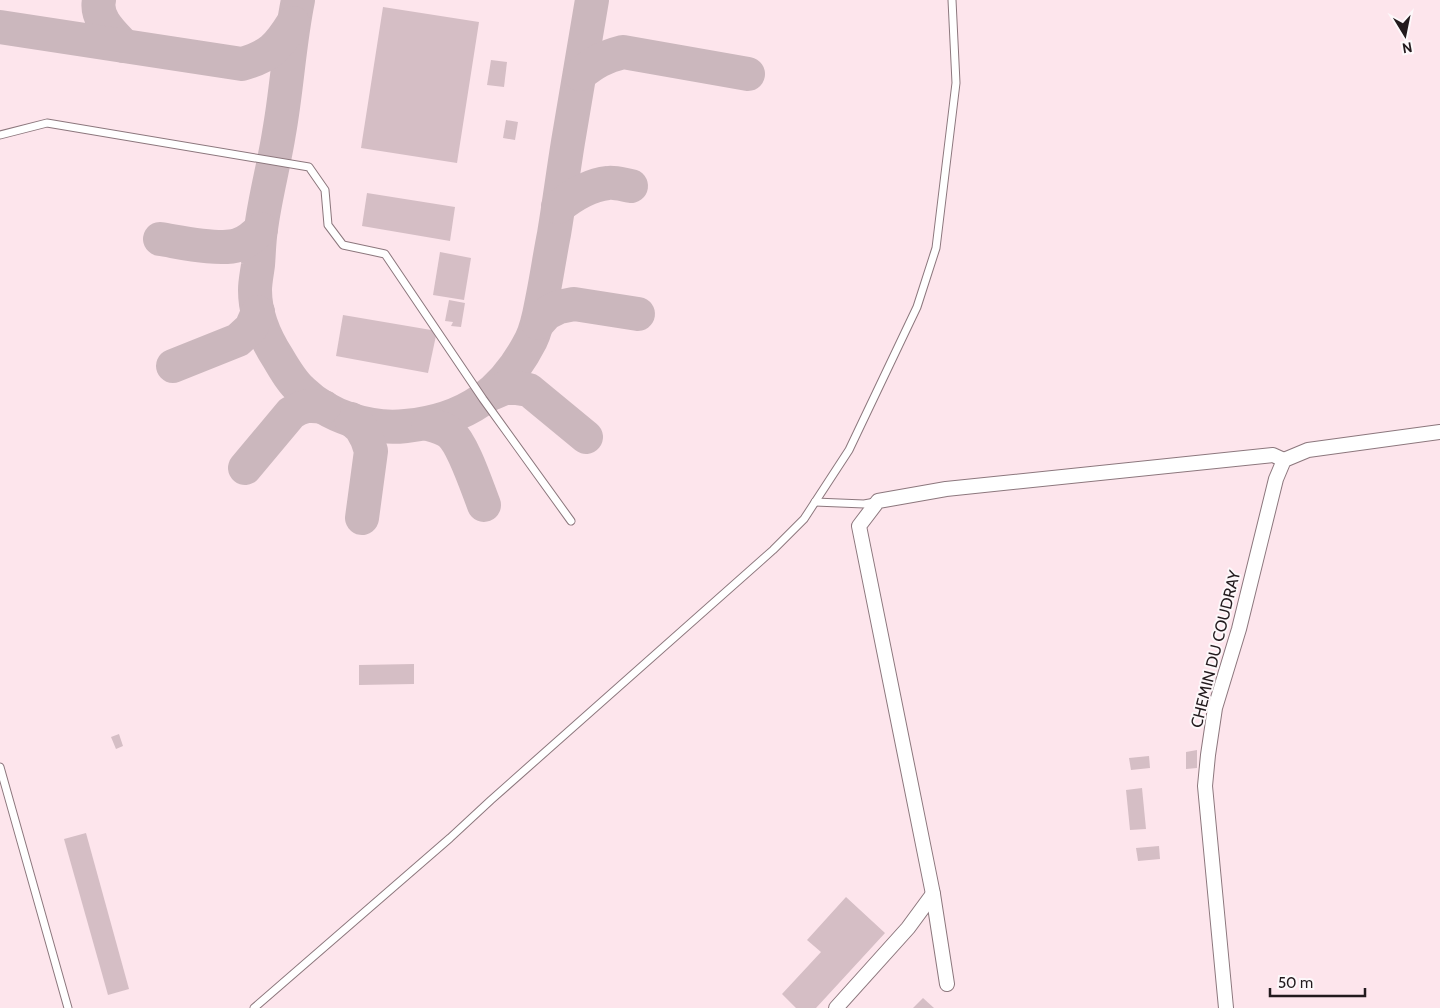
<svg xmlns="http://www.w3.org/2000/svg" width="1440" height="1008" font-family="Cabin,sans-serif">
  <rect width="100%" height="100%" fill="#fde5ec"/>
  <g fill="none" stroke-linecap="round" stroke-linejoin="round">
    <g stroke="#cbb7bd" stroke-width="34">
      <path d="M99,0C95,19 113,34 124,46"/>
      <path d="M298,0C289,44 287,89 279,133C274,165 265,197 261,229C259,241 259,253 258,265C257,273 255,282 255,290C255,314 265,338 278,358C285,370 292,382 302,391C329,417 370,430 406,426C466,420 504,393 531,340C538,326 540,310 543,295C547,275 550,254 554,234C559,204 563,173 568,142C576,95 584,48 592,0"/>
      <path d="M0,27L242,64C270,56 278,47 293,23"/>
      <path d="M580,74C595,62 604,57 623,52L748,74"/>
      <path d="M558,207C573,195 589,185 608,183C615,182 624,185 631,186"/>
      <path d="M160,239C180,242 220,251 238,245C247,242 254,236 261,229"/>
      <polyline points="538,323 547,313 559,307 574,304 638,314"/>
      <polyline points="173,366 238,340 251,328 258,312"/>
      <polyline points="493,393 505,388 516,388 529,390 586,437"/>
      <polyline points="351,419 361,428 367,439 371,451 362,518"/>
      <path d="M428,424C435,426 443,428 450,433C463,444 477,487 484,505"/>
      <path d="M245,468L291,413C304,405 309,405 324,407"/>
    </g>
  </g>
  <g fill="#d5bec5">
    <polygon points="383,7 479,22 457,163 361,148"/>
    <polygon points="491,60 507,62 504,87 487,85"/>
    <polygon points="506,120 518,122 515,140 503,138"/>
    <polygon points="367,193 455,207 450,241 362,226"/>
    <polygon points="440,252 471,258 464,300 433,295"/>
    <polygon points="449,300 465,303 461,327 451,326 453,322 445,321"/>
    <polygon points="343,315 437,331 428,373 336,356"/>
    <polygon points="414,664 414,684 359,685 359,665"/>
    <polygon points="119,734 123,746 116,749 111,737"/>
    <polygon points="1197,750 1197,768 1186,769 1186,752"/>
    <polygon points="1149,756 1150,768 1131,770 1129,758"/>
    <polygon points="1142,788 1146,829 1130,830 1126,790"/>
    <polygon points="86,833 129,989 108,995 64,839"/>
    <polygon points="1159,846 1160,859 1138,861 1136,848"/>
    <polygon points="846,897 885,933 816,1008 796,1008 782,994 821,952 807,940"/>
    <polygon points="923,998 934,1008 913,1008"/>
  </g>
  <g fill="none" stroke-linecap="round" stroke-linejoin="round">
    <defs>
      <g id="service">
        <polyline points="0,135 47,123 309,167 325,190 328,225 343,245 385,254 483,399 571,521"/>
        <polyline points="815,502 864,504 875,502"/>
        <polyline points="0,767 68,1008"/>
        <polyline points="254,1008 450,838 491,800 773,550 804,519 849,450 917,307 936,248 956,83 952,0"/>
      </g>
      <g id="minor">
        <polyline points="947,984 933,894 859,526 878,501 946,489 1273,455 1284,460"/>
        <polyline points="836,1008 908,928 933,894"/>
        <polyline points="1226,1008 1205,786 1208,755 1215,708 1239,629 1276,479 1284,460 1308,450 1440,432"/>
      </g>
    </defs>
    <use href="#service" stroke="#8c777d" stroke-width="9"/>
    <use href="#minor" stroke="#8c777d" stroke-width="16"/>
    <use href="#service" stroke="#fff" stroke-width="7"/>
    <use href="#minor" stroke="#fff" stroke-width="14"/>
  </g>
  <g text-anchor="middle" stroke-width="4" stroke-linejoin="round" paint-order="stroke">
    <g font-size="16" fill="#221a1d" stroke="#fdf8fa">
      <text transform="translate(1215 649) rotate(-76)" y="6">CHEMIN DU COUDRAY</text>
    </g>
  </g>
  <g transform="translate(1405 35) rotate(170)" stroke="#fdf8fa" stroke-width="4" paint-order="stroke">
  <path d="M0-4L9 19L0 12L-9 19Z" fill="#221a1d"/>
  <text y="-8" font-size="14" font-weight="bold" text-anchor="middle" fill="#221a1d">N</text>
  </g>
  <path d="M1270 988v8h95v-8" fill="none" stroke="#221a1d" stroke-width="2.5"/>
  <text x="1278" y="988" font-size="15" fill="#221a1d" stroke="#fdf8fa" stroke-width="4" paint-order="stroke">50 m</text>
</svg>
